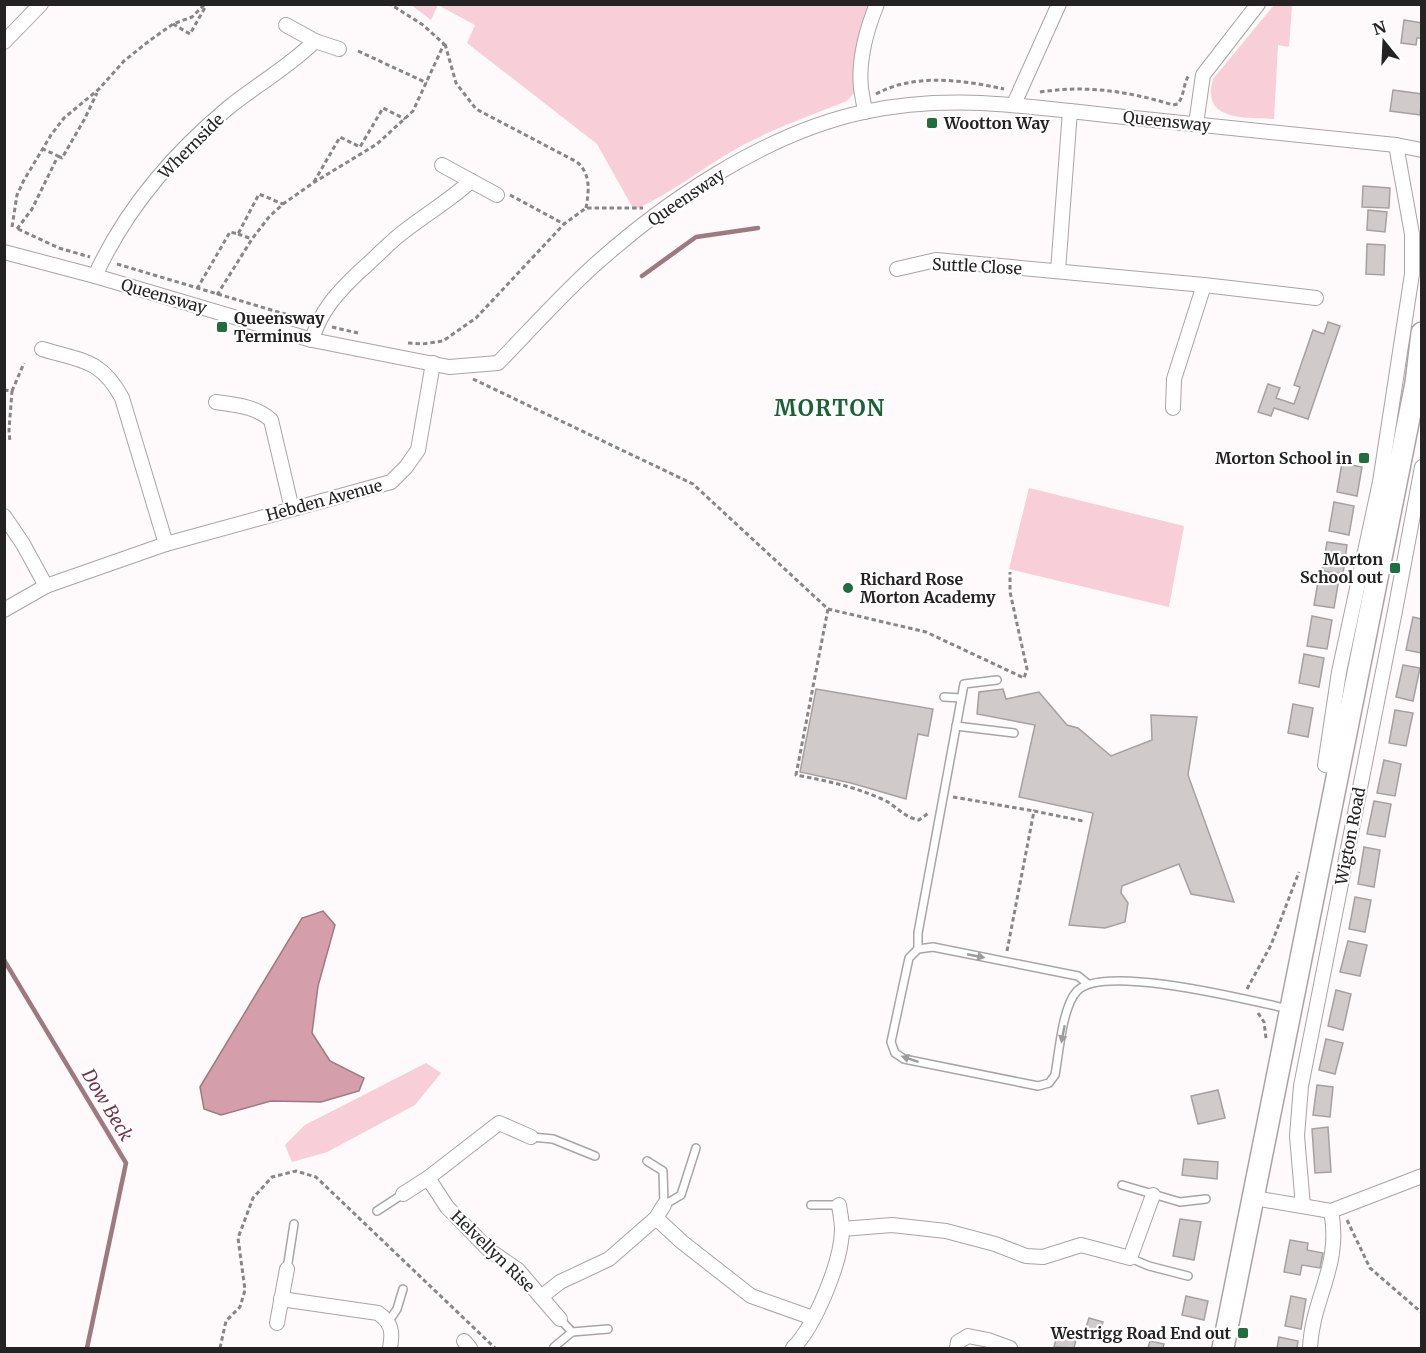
<svg xmlns="http://www.w3.org/2000/svg" width="1426" height="1353" font-family="Merriweather,serif">
  <rect width="100%" height="100%" fill="#fef9fa"/>
  <g fill="#f8ced8">
    <path d="M411,5H870L861,25L855,55L854,93L847,101C811,115 775,128 741,146C705,166 672,193 634,210L597,144L467,43L475,25L438,5L431,20Z"/>
    <path d="M1274,5H1292L1289,47L1278,45L1274,119C1254,117 1212,122 1211,94C1210,90 1212,84 1213,79Z"/>
    <polygon points="1029,488 1184,526 1169,607 1009,569"/>
    <polygon points="426,1063 441,1073 415,1105 327,1152 292,1162 285,1145 305,1125"/>
  </g>
  <polygon fill="#d49eab" stroke="#9f7982" stroke-width="1.5" points="323,911 335,925 318,986 312,1033 330,1061 364,1078 359,1091 321,1102 271,1101 221,1115 204,1109 200,1087 302,918"/>
  <g fill="none" stroke-linecap="round" stroke-linejoin="round">
    <g stroke="#9f7982" stroke-width="4.5">
      <polyline points="642,276 696,237 758,228"/>
      <polyline points="4,960 126,1163 87,1348"/>
    </g>
  </g>
  <g fill="#d0cacb" stroke="#a6a0a2" stroke-width="1.5">
    <polygon points="1404,20 1422,23 1422,38 1417,38 1416,45 1401,43"/>
    <polygon points="1393,90 1422,94 1420,115 1390,111"/>
    <polygon points="1363,186 1390,188 1389,208 1362,207"/>
    <polygon points="1368,210 1387,212 1385,232 1367,230"/>
    <polygon points="1367,244 1385,245 1384,275 1366,274"/>
    <polygon points="1328,322 1340,326 1308,419 1274,408 1271,416 1258,412 1268,384 1280,388 1276,398 1294,404 1300,387 1294,385 1313,330 1324,334"/>
    <polygon points="1342,463 1362,467 1357,496 1337,492"/>
    <polygon points="1334,502 1354,506 1349,535 1329,531"/>
    <polygon points="1327,542 1347,545 1343,574 1322,571"/>
    <polygon points="1319,576 1339,579 1334,608 1314,605"/>
    <polygon points="1312,616 1332,620 1327,649 1307,646"/>
    <polygon points="1413,617 1422,619 1422,653 1406,650"/>
    <polygon points="1304,654 1324,658 1319,687 1299,683"/>
    <polygon points="1403,665 1420,668 1413,701 1396,697"/>
    <polygon points="816,689 933,709 928,736 918,734 906,799 851,783 800,772"/>
    <polygon points="1003,689 1006,699 1039,692 1067,725 1078,728 1111,756 1152,740 1151,715 1197,717 1188,775 1234,902 1191,894 1179,864 1122,886 1121,893 1128,903 1125,922 1105,928 1069,925 1093,813 1019,797 1035,725 977,714 979,692"/>
    <polygon points="1293,704 1313,708 1308,737 1288,733"/>
    <polygon points="1395,710 1413,713 1406,746 1389,743"/>
    <polygon points="1384,760 1401,764 1395,796 1377,793"/>
    <polygon points="1374,801 1391,804 1385,837 1367,834"/>
    <polygon points="1364,847 1380,850 1374,887 1358,884"/>
    <polygon points="1355,897 1371,900 1365,932 1349,929"/>
    <polygon points="1348,941 1367,945 1360,976 1340,972"/>
    <polygon points="1336,990 1351,994 1343,1030 1328,1026"/>
    <polygon points="1326,1039 1343,1043 1335,1074 1319,1070"/>
    <polygon points="1317,1085 1333,1087 1330,1117 1313,1115"/>
    <polygon points="1218,1090 1225,1118 1198,1124 1191,1096"/>
    <polygon points="1328,1127 1331,1172 1315,1173 1312,1129"/>
    <polygon points="1184,1159 1218,1162 1217,1179 1182,1175"/>
    <polygon points="1180,1219 1201,1222 1194,1260 1173,1256"/>
    <polygon points="1290,1240 1308,1243 1307,1250 1323,1253 1320,1268 1302,1265 1300,1275 1284,1272"/>
    <polygon points="1186,1296 1208,1301 1204,1320 1182,1315"/>
    <polygon points="1291,1296 1306,1299 1301,1329 1285,1326"/>
    <polygon points="1089,1318 1103,1322 1098,1336 1085,1331"/>
    <polygon points="1059,1327 1078,1331 1074,1348 1054,1347"/>
    <polygon points="1279,1337 1298,1341 1297,1348 1277,1348"/>
    <polygon points="1150,1341 1164,1344 1163,1348 1148,1348"/>
  </g>
  <g fill="none" stroke-linecap="round" stroke-linejoin="round">
    <defs>
      <g id="lane">
        <polyline points="944,697 961,698"/>
        <polyline points="956,726 1014,733"/>
        <polyline points="918,949 918,933 964,684 997,680"/>
        <path d="M1088,984L1078,976L933,947L918,949L909,958L891,1042L895,1053L904,1059L1038,1086L1049,1083L1055,1075C1059,1054 1062,1007 1077,991C1103,963 1252,1001 1289,1009"/>
        <polyline points="531,1137 553,1139 595,1156"/>
        <polyline points="647,1161 663,1171 664,1205 681,1195 696,1148"/>
        <polyline points="1122,1185 1180,1202 1206,1199"/>
        <polyline points="811,1205 839,1205"/>
        <polyline points="377,1211 403,1194"/>
        <polyline points="1130,1258 1149,1266 1188,1276"/>
        <polyline points="287,1269 294,1224"/>
        <polyline points="560,1319 572,1332 608,1329"/>
        <polyline points="389,1321 397,1309 403,1289"/>
        <polyline points="554,1347 572,1332"/>
      </g>
      <g id="street">
        <polyline points="286,25 315,41 339,49"/>
        <polyline points="4,42 41,4"/>
        <polyline points="1014,104 1059,4"/>
        <path d="M865,112C864,104 862,96 861,88C858,59 866,31 877,4"/>
        <polyline points="1196,124 1203,75 1258,4"/>
        <polyline points="442,165 497,195"/>
        <path d="M4,252L95,276L312,340L449,367L498,363C528,332 557,300 588,271C662,203 765,133 864,112C952,93 1029,107 1115,116C1209,126 1303,135 1396,145L1422,150"/>
        <polyline points="897,269 936,260 1204,285 1316,298"/>
        <polyline points="1058,271 1070,111"/>
        <path d="M95,276C125,210 173,154 228,108C256,85 289,67 315,41"/>
        <path d="M312,340C320,311 338,292 359,272C372,261 384,248 397,237C421,217 448,202 471,181"/>
        <path d="M42,349C82,361 101,359 122,398L166,544"/>
        <path d="M216,402C236,405 255,406 271,420L292,509"/>
        <polyline points="1173,408 1174,379 1204,285"/>
        <polyline points="4,516 23,544 46,586"/>
        <polyline points="4,610 46,586 166,544 391,482 406,467 418,450 433,363"/>
        <polyline points="1340,767 1325,765 1339,672 1380,482 1412,274 1412,234 1396,145"/>
        <polyline points="428,1178 447,1207 489,1250 518,1270 541,1297 560,1282 609,1259 656,1218 664,1205"/>
        <polyline points="403,1194 428,1178 499,1123 531,1137"/>
        <polyline points="1254,1198 1331,1211 1422,1176"/>
        <polyline points="1303,1206 1297,1136 1301,1086 1395,611 1422,467"/>
        <polyline points="656,1218 682,1242 751,1296 813,1318"/>
        <polyline points="842,1229 892,1225 946,1231 995,1244 1026,1256 1043,1257 1081,1245 1130,1258 1153,1195"/>
        <polyline points="541,1297 560,1319"/>
        <path d="M281,1299L378,1313C392,1323 393,1332 390,1348"/>
        <polyline points="277,1323 287,1269"/>
        <polyline points="464,1341 470,1348"/>
        <path d="M793,1348C815,1326 842,1261 842,1229C842,1221 840,1213 839,1205"/>
        <polyline points="957,1348 958,1342 968,1336 988,1340 1010,1348"/>
        <path d="M1310,1348C1312,1298 1342,1266 1331,1211"/>
      </g>
      <polyline id="primary" points="1223,1348 1416,383 1422,333"/>
    </defs>
    <use href="#lane" stroke="#aaa4a5" stroke-width="10"/>
    <use href="#street" stroke="#aaa4a5" stroke-width="16"/>
    <use href="#primary" stroke="#aaa4a5" stroke-width="24"/>
    <g stroke="#8a8687" stroke-width="3" stroke-dasharray="4.5 3" stroke-linecap="butt">
      <polyline points="173,24 190,34 207,4"/>
      <path d="M445,44L456,83L476,109L577,162C591,174 589,191 586,208"/>
      <polyline points="358,51 427,83"/>
      <path d="M1040,92C1086,85 1128,91 1173,105L1178,104C1185,93 1183,84 1189,75"/>
      <path d="M876,94C914,73 963,80 1004,89"/>
      <polyline points="58,156 62,158 84,120 97,93"/>
      <polyline points="314,182 340,137 360,147 383,108 405,119"/>
      <polyline points="510,195 564,224"/>
      <polyline points="12,227 17,195 24,180 51,135 64,118 99,89 124,61 149,41 173,24 192,17 205,4"/>
      <polyline points="17,229 32,209 58,156 43,149"/>
      <polyline points="18,229 59,248 90,257"/>
      <polyline points="238,234 252,239"/>
      <polyline points="117,264 305,320"/>
      <polyline points="197,289 230,232 238,234 259,194 283,204"/>
      <polyline points="217,295 252,239 269,217 283,204 313,183 377,144 413,111 444,44 423,25 390,4"/>
      <polyline points="332,327 358,333"/>
      <polyline points="408,343 422,344 443,341 476,318 564,224 586,208 643,208"/>
      <polyline points="473,379 693,484 828,609 926,632 1024,678 1027,669 1010,592 1010,572"/>
      <polyline points="4,390 12,391 9,430 10,442"/>
      <polyline points="12,391 24,363"/>
      <path d="M828,609L796,775C828,781 852,786 882,799C896,805 904,818 919,820L930,812"/>
      <polyline points="953,797 1034,811"/>
      <polyline points="1007,951 1034,811 1083,821"/>
      <polyline points="1247,989 1271,945 1299,872"/>
      <polyline points="1258,1013 1264,1022 1266,1038"/>
      <polyline points="1347,1220 1370,1268 1422,1313"/>
      <polyline points="220,1348 226,1321 240,1307 245,1290 238,1238 253,1198 272,1177 296,1171 316,1177 495,1348"/>
    </g>
    <use href="#lane" stroke="#fff" stroke-width="7"/>
    <use href="#street" stroke="#fff" stroke-width="14"/>
    <use href="#primary" stroke="#fff" stroke-width="21"/>
  </g>
  <defs><path id="oneway-solid" d="M-6-.8H1V-3.2L6.5 0L1 3.2V.8H-6Z" transform="scale(1.5)"/></defs>
  <g fill="#9c9c9c">
    <use href="#oneway-solid" transform="translate(976 956) rotate(11)"/>
    <use href="#oneway-solid" transform="translate(1063 1034) rotate(101)"/>
    <use href="#oneway-solid" transform="translate(910 1059) rotate(-162)"/>
  </g>
  <g fill="#206e3e" stroke="#fff" stroke-width="2">
    <rect x="926" y="117" width="12" height="12" rx="3"/>
    <rect x="216" y="321" width="12" height="12" rx="3"/>
    <rect x="1358" y="452" width="12" height="12" rx="3"/>
    <rect x="1389" y="562" width="12" height="12" rx="3"/>
    <circle cx="848" cy="588" r="6"/>
    <rect x="1237" y="1327" width="12" height="12" rx="3"/>
  </g>
  <g text-anchor="middle" stroke-width="4.5" stroke-linejoin="round" paint-order="stroke">
    <g font-size="16" fill="#242222" stroke="#fff">
      <text transform="translate(1167 121) rotate(6)" y="6">Queensway</text>
      <text transform="translate(191 146) rotate(-45)" y="6">Whernside</text>
      <text transform="translate(686 197) rotate(-34)" y="6">Queensway</text>
      <text transform="translate(977 266) rotate(3)" y="6">Suttle Close</text>
      <text transform="translate(164 296) rotate(16)" y="6">Queensway</text>
      <text transform="translate(324 500) rotate(-15)" y="6">Hebden Avenue</text>
      <text transform="translate(1350 836) rotate(-79)" y="6">Wigton Road</text>
      <text transform="translate(493 1251) rotate(44)" y="6">Helvellyn Rise</text>
    </g>
    <g font-size="16" font-weight="bold" fill="#242222" stroke="#fff" text-anchor="start">
      <text x="944" y="129">Wootton Way</text>
      <text x="234" y="324">Queensway<tspan x="234" dy="18">Terminus</tspan></text>
      <text x="1352" y="464" text-anchor="end">Morton School in</text>
      <text x="1383" y="565" text-anchor="end">Morton<tspan x="1383" dy="18">School out</tspan></text>
      <text x="860" y="585">Richard Rose<tspan x="860" dy="18">Morton Academy</tspan></text>
      <text x="1231" y="1339" text-anchor="end">Westrigg Road End out</text>
    </g>
    <g font-size="18" font-style="italic" fill="#763348" stroke="#fff">
      <text transform="translate(107 1105) rotate(59)" y="6">Dow Beck</text>
    </g>
    <g font-size="22" font-weight="bold" letter-spacing="1.5" fill="#1a6236" stroke="#fff">
      <text x="830" y="416">MORTON</text>
    </g>
  </g>
  <rect width="1426" height="1353" fill="none" stroke="#242222" stroke-width="12"/>
  <g transform="translate(1384 42) rotate(342)" stroke="#ffffff" stroke-width="4.5" paint-order="stroke">
  <path d="M0-4.5L10 22L0 15L-10 22Z" fill="#242222"/>
  <text y="-9" font-size="16" font-weight="bold" text-anchor="middle" fill="#242222">N</text>
  </g>
</svg>
